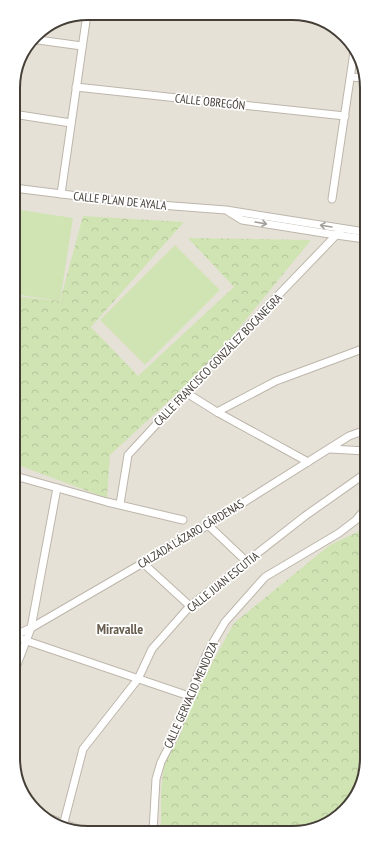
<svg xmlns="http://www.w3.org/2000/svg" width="380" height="846" font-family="'PT Sans Narrow',sans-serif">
  <defs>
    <pattern id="forest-crowns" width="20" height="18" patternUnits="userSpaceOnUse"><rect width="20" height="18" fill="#d0e4b3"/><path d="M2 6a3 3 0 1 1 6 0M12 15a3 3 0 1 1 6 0" fill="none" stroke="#b4c59b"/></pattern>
  </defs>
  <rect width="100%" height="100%" fill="#f3efe8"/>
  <polygon fill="#e6e1d6" points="88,13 307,14 342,32 364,68 366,549 185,831 74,832 38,814 16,778 13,83 21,55 38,32"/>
  <g fill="#d0e4b3">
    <polygon points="14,209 73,218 60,301 14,294"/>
    <polygon points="175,245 220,290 145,365 100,320"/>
  </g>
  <g fill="url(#forest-crowns)">
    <polygon points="83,216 184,222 91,327 138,376 234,287 188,238 311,240 212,361 110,455 107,498 15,464 14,296 60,301"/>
    <polygon points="366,528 367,763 351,804 312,830 161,831 161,791 164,764 192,700 234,623 330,545"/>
  </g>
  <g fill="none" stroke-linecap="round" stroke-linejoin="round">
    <defs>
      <g id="minor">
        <polyline points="38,40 82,46"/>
        <polyline points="351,77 364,78"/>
        <polyline points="76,87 345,116"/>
        <polyline points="13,114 71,123"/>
        <polyline points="14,188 134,203 226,210 365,232"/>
        <polyline points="61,194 87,14"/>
        <polyline points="332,199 354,52"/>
        <polyline points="229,212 242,220 336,235 365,239"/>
        <polyline points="185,392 217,412 308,462"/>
        <polyline points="217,412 276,381 365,348"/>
        <polyline points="330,449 366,451"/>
        <polyline points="15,476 107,502 183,520"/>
        <polyline points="120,504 128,455 212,364 342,229"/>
        <polyline points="208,525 247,562"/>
        <polyline points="143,563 190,606"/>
        <polyline points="15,635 31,628 203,528 349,436 366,430"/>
        <polyline points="15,636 27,641 189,696"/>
        <polyline points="15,670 31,628 57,488"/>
        <polyline points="38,814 86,832"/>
        <polyline points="63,826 83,749 138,679 152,649 190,606 305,516 366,473"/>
        <polyline points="153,831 156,779 161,762 176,733 189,696 208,651 225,622 265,577 339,533 356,520 366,508"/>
      </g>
    </defs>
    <use href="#minor" stroke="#bdb6ab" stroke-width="9"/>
    <use href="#minor" stroke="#fff" stroke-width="7"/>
  </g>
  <defs><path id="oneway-shaft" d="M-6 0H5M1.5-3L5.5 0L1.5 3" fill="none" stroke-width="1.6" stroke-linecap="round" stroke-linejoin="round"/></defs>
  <g stroke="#a29f9b">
    <use href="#oneway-shaft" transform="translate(261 223) rotate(10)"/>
    <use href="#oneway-shaft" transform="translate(326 226) rotate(-171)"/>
  </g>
  <g text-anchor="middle" stroke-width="3.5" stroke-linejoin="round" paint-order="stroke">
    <g font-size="12" fill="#453f37" stroke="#fff">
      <text transform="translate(210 102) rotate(6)" y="4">CALLE OBREGÓN</text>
      <text transform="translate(120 201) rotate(6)" y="4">CALLE PLAN DE AYALA</text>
      <text transform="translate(218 360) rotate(-46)" y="4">CALLE FRANCISCO GONZÁLEZ BOCANEGRA</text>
      <text transform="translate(191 534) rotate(-31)" y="4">CALZADA LÁZARO CÁRDENAS</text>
      <text transform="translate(223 582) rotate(-39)" y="4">CALLE JUAN ESCUTIA</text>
      <text transform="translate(191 695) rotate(-66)" y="4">CALLE GERVACIO MENDOZA</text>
    </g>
    <g font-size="14" font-weight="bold" fill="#675d4f" stroke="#fff">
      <text x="120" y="634">Miravalle</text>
    </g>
  </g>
  <path d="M0 0H380V846H0ZM88 20H292A68 68 0 0 1 360 88V758A68 68 0 0 1 292 826H88A68 68 0 0 1 20 758V88A68 68 0 0 1 88 20Z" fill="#fff" fill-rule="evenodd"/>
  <path fill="none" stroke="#453f37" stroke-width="2" d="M88 20H292A68 68 0 0 1 360 88V758A68 68 0 0 1 292 826H88A68 68 0 0 1 20 758V88A68 68 0 0 1 88 20Z"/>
</svg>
